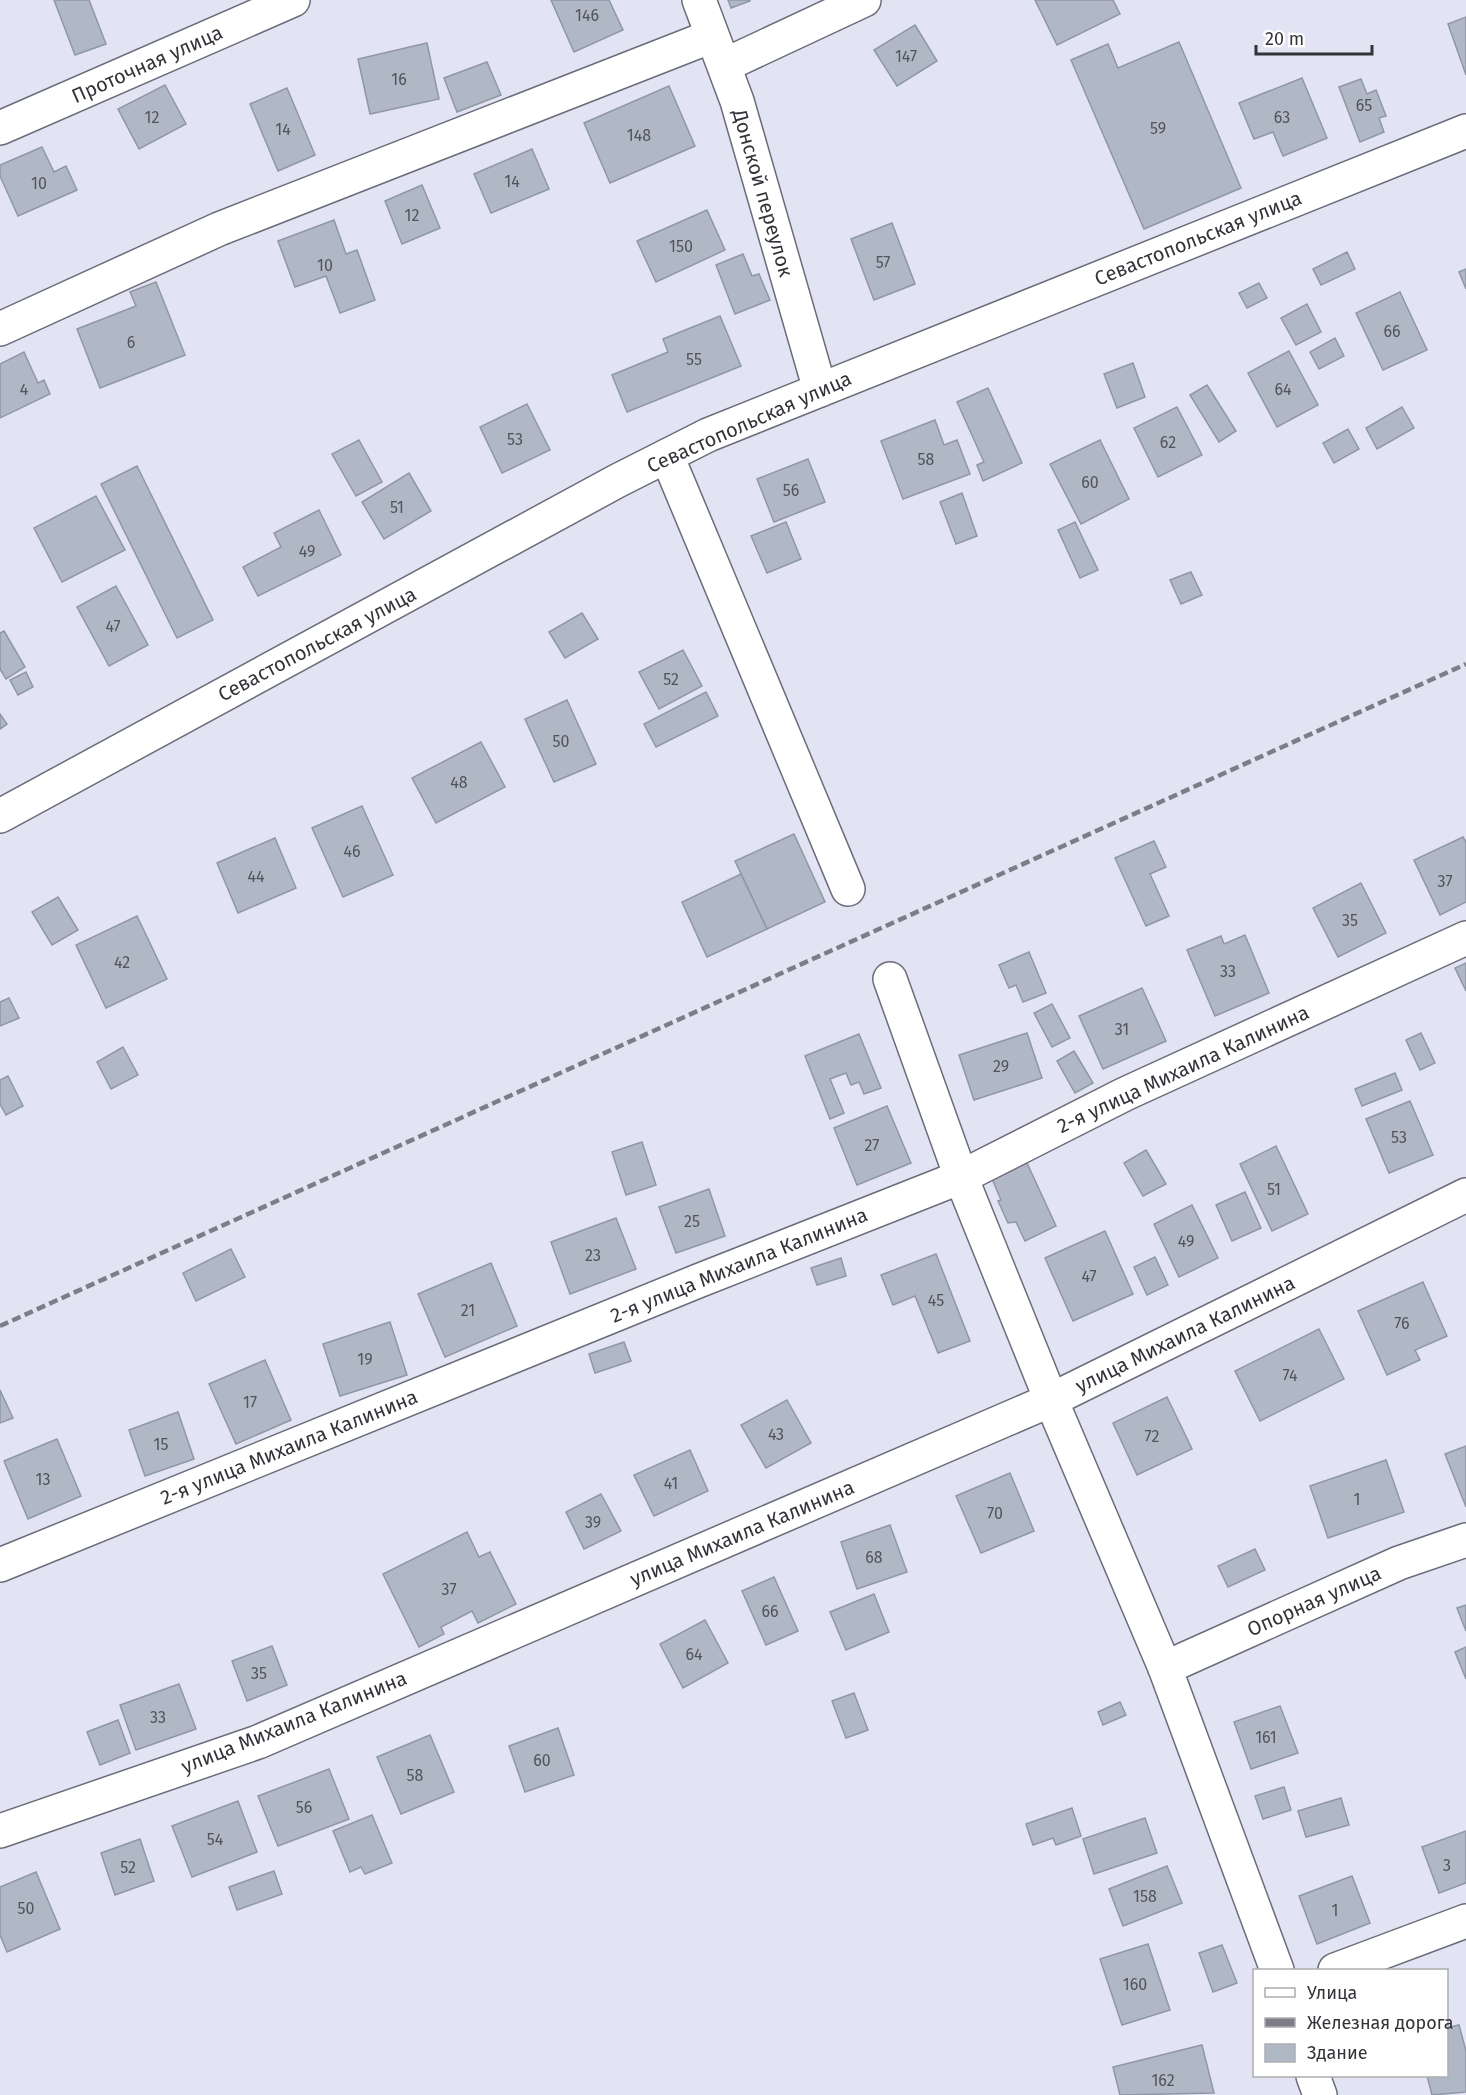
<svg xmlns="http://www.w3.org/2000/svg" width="1466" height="2095" font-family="'Fira Sans',sans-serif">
  <rect width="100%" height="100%" fill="#e2e4f3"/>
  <g fill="#b0b8c6" stroke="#9097a4" stroke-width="1.5">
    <polygon points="54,0 89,0 106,44 75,55"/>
    <polygon points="551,0 609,0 623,30 574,52"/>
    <polygon points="728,0 750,0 750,1 731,8"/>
    <polygon points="1035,0 1113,0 1120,14 1057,45"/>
    <polygon points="1466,17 1466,75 1448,24"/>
    <polygon points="915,25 937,61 897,86 874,50"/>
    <polygon points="1179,42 1241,188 1144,229 1071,60 1108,44 1118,68"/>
    <polygon points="427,43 439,99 370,114 358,59"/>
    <polygon points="487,62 501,95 457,112 444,78"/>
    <polygon points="1302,78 1327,138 1283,156 1273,132 1254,139 1239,103"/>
    <polygon points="1361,79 1367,94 1376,90 1386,116 1379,118 1384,132 1360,142 1339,87"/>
    <polygon points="165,85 186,124 139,149 118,109"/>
    <polygon points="669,86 695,146 610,183 584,123"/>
    <polygon points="287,88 315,155 278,171 250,104"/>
    <polygon points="42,147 54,172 66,166 77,190 18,216 0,176 0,165"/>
    <polygon points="532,149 549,189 491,213 474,174"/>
    <polygon points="422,185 440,228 402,244 385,201"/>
    <polygon points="707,210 725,250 656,282 637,241"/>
    <polygon points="334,220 346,254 357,250 375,300 340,313 326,276 295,287 278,241"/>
    <polygon points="892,223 915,284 874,300 851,239"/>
    <polygon points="1347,252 1355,269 1321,285 1313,269"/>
    <polygon points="743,254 752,276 759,274 770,300 735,314 716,265"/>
    <polygon points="1466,269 1466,289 1459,272"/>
    <polygon points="156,282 185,355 100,388 77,329 136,306 130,292"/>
    <polygon points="1259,283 1267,298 1247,308 1239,293"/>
    <polygon points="1400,292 1427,350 1383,370 1356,313"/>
    <polygon points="1307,304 1321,332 1296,345 1281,318"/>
    <polygon points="720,316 741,366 627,412 612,375 668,352 663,339"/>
    <polygon points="1335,338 1344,356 1319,369 1310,352"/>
    <polygon points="1289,351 1318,405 1277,427 1248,373"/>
    <polygon points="24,352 38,383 44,380 50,394 0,418 0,364"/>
    <polygon points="1133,363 1145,397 1117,408 1104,374"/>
    <polygon points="1207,385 1236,431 1219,442 1190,395"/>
    <polygon points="988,388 1022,463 983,481 977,465 984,462 957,402"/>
    <polygon points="527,404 550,450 502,473 480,427"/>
    <polygon points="1177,407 1202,455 1158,477 1134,428"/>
    <polygon points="1402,407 1414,428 1377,449 1366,428"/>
    <polygon points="935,420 944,445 957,440 970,474 903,499 881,441"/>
    <polygon points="1348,429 1359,449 1334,463 1323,443"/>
    <polygon points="359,440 382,482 356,496 332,454"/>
    <polygon points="1100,440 1129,499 1081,524 1050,464"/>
    <polygon points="808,459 825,502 774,522 757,479"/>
    <polygon points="137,466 213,620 177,638 101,484"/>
    <polygon points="409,473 431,511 384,539 362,502"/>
    <polygon points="962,493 977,536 956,544 940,502"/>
    <polygon points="96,496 125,550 62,582 34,528"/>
    <polygon points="319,510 341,555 258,596 243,567 281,547 274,533"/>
    <polygon points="786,522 801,559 767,573 751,536"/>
    <polygon points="1075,522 1098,570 1080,578 1058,530"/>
    <polygon points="1191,572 1202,595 1181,604 1170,580"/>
    <polygon points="116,586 148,645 109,666 77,607"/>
    <polygon points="582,613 598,639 565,658 549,632"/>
    <polygon points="4,631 25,667 6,679 0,669 0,633"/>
    <polygon points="683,650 702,686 659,709 639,672"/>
    <polygon points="26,672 33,687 18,695 10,680"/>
    <polygon points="706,692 718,716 656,747 644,724"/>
    <polygon points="567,700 596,764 554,782 525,719"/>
    <polygon points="0,714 7,724 0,729"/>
    <polygon points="481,742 505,787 436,823 412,778"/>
    <polygon points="362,806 393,875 343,897 312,828"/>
    <polygon points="794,834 825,902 767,929 735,861"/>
    <polygon points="1463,837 1466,842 1466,902 1440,915 1414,860"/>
    <polygon points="275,838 296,888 238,913 217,863"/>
    <polygon points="1154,841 1166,867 1150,874 1169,916 1146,926 1115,858"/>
    <polygon points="741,874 767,929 707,957 682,902"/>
    <polygon points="1361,883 1386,933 1338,957 1313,908"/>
    <polygon points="58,897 78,930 52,945 32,912"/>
    <polygon points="137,916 167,979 106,1008 76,945"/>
    <polygon points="1245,935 1269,993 1215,1016 1187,950 1221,936 1224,944"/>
    <polygon points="1029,952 1046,993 1023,1002 1016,985 1009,988 999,965"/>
    <polygon points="1466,963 1466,991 1455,968"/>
    <polygon points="1142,988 1166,1041 1103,1069 1079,1016"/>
    <polygon points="9,998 19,1018 0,1026 0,1002"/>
    <polygon points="1052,1004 1070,1038 1052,1047 1034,1013"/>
    <polygon points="1027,1033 1042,1078 974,1100 959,1055"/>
    <polygon points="1421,1033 1435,1063 1420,1070 1406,1040"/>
    <polygon points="859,1034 881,1088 864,1094 859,1082 851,1085 846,1073 830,1079 844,1113 830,1119 805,1056"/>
    <polygon points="123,1047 138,1075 111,1089 97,1062"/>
    <polygon points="1074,1051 1093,1083 1075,1093 1057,1061"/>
    <polygon points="1395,1073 1402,1090 1362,1106 1355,1089"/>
    <polygon points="8,1076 23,1106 6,1115 0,1104 0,1080"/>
    <polygon points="1410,1101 1433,1155 1389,1173 1366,1119"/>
    <polygon points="887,1106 911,1163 857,1185 834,1128"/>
    <polygon points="642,1142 656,1185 626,1195 612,1152"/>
    <polygon points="1276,1146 1308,1214 1272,1231 1240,1164"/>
    <polygon points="1146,1150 1166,1184 1143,1196 1124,1163"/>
    <polygon points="1027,1163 1056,1226 1025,1241 1016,1222 1008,1223 998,1201 1001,1200 992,1179"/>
    <polygon points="709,1189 725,1236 676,1253 659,1207"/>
    <polygon points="1245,1192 1261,1228 1232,1241 1216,1205"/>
    <polygon points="1192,1205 1218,1258 1179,1277 1154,1224"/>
    <polygon points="616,1218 636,1269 570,1294 551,1242"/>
    <polygon points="1105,1231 1133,1294 1073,1321 1045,1258"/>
    <polygon points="231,1249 245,1277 196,1301 183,1273"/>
    <polygon points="936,1254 970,1341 938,1353 915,1296 893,1305 881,1275"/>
    <polygon points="1155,1257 1168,1285 1147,1295 1134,1267"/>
    <polygon points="841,1258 846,1276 817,1285 811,1268"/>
    <polygon points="491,1263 517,1326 445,1357 418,1294"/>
    <polygon points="1423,1282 1447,1336 1415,1350 1420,1360 1387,1375 1358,1311"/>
    <polygon points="390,1322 407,1375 340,1396 323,1344"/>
    <polygon points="1319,1329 1344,1379 1260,1421 1235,1371"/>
    <polygon points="624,1342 631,1361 595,1373 589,1354"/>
    <polygon points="265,1360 291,1420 236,1444 209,1384"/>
    <polygon points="0,1390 13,1418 0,1423"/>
    <polygon points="1167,1397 1192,1449 1137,1475 1113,1423"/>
    <polygon points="787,1400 811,1443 766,1468 741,1425"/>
    <polygon points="178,1412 194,1459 145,1476 129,1430"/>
    <polygon points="57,1439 81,1496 28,1519 4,1461"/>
    <polygon points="1466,1446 1466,1507 1445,1454"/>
    <polygon points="690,1450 708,1491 654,1516 634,1475"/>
    <polygon points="1386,1460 1404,1512 1328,1538 1310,1486"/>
    <polygon points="1010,1473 1034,1531 981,1553 956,1496"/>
    <polygon points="601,1494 621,1531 584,1549 566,1512"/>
    <polygon points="890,1525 907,1572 857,1589 841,1542"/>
    <polygon points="467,1532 479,1557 490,1552 516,1604 478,1623 472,1611 441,1627 444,1634 419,1647 383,1574"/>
    <polygon points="1255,1549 1265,1570 1228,1587 1218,1566"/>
    <polygon points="774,1577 798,1631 766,1645 742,1591"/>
    <polygon points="874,1594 889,1632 846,1650 830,1612"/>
    <polygon points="1466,1605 1466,1631 1457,1608"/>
    <polygon points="705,1620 728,1663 683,1688 660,1644"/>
    <polygon points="272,1646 287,1685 247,1701 232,1661"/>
    <polygon points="1466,1647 1466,1679 1455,1652"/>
    <polygon points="179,1684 196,1729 136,1750 120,1705"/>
    <polygon points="854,1693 868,1730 846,1738 832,1701"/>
    <polygon points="1120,1702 1126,1715 1103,1725 1098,1712"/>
    <polygon points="1280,1706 1298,1753 1251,1769 1234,1722"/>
    <polygon points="118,1720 130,1753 100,1765 87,1732"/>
    <polygon points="558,1728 574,1775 525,1792 509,1746"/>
    <polygon points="430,1735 454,1792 401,1814 377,1757"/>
    <polygon points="329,1769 349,1819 278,1846 258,1796"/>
    <polygon points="1284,1787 1291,1810 1263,1819 1255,1796"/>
    <polygon points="1341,1798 1349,1825 1306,1837 1298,1811"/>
    <polygon points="238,1801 257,1852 192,1877 172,1826"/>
    <polygon points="1072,1808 1081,1836 1056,1845 1053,1838 1033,1845 1026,1824"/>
    <polygon points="372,1815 392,1863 365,1874 361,1867 350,1872 333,1831"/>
    <polygon points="1145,1818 1157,1853 1094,1874 1083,1839"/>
    <polygon points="1466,1831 1466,1883 1439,1893 1422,1847"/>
    <polygon points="140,1839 154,1881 115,1895 101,1853"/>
    <polygon points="1167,1866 1182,1903 1123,1926 1109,1889"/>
    <polygon points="274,1871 282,1894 237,1910 229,1887"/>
    <polygon points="36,1872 60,1929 7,1952 0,1935 0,1887"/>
    <polygon points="1352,1876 1370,1923 1317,1944 1299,1896"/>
    <polygon points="1148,1944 1170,2010 1122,2025 1100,1959"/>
    <polygon points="1222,1945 1237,1983 1213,1992 1199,1953"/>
    <polygon points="1459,2025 1466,2051 1466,2092 1432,2095 1427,2076 1446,2076 1446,2028"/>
    <polygon points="1202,2045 1214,2093 1120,2095 1113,2067"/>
  </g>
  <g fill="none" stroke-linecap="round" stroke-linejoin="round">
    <defs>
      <g id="minor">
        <polyline points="699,0 737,101 820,390"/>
        <polyline points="725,65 864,0"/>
        <polyline points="0,128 293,0"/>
        <polyline points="0,329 219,229 712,36"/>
        <polyline points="667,456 848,889"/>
        <polyline points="0,816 617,481 708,435 1466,131"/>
        <polyline points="890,979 961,1177 1051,1400 1165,1668 1277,1970"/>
        <polyline points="0,1565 698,1281 961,1177 1125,1094 1466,938"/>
        <polyline points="1165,1668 1399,1563 1466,1540"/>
        <polyline points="0,1831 258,1742 1051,1400 1466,1195"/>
        <polyline points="1335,1970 1466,1921"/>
        <polyline points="1313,2076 1320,2095"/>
      </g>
    </defs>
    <use href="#minor" stroke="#6b6c7a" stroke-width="36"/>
    <use href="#minor" stroke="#fff" stroke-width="33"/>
    <polyline stroke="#7c7d87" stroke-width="4.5" stroke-dasharray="9 4.5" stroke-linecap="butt" points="0,1326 1466,664"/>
  </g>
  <g text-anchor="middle" stroke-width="4.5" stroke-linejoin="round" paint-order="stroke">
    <g font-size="16" fill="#52545c">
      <text x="587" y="21">146</text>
      <text x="906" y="62">147</text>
      <text x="399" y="85">16</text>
      <text x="1364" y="111">65</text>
      <text x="152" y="123">12</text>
      <text x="1282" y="123">63</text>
      <text x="1158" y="134">59</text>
      <text x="283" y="135">14</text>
      <text x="639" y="141">148</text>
      <text x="512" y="187">14</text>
      <text x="39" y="189">10</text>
      <text x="412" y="221">12</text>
      <text x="681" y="252">150</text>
      <text x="883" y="268">57</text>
      <text x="325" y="271">10</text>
      <text x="1392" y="337">66</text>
      <text x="131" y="348">6</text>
      <text x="694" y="365">55</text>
      <text x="24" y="395">4</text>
      <text x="1283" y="395">64</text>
      <text x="515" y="445">53</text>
      <text x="1168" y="448">62</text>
      <text x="926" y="465">58</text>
      <text x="1090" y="488">60</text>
      <text x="791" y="496">56</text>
      <text x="397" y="513">51</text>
      <text x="307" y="557">49</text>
      <text x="113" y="632">47</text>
      <text x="671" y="685">52</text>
      <text x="561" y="747">50</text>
      <text x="459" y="788">48</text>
      <text x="352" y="857">46</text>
      <text x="256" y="882">44</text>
      <text x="1445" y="887">37</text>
      <text x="1350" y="926">35</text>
      <text x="122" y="968">42</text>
      <text x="1228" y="977">33</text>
      <text x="1122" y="1035">31</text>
      <text x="1001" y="1072">29</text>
      <text x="1399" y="1143">53</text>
      <text x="872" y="1151">27</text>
      <text x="1274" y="1195">51</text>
      <text x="692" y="1227">25</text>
      <text x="1186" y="1247">49</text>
      <text x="593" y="1261">23</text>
      <text x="1089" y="1282">47</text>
      <text x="936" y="1306">45</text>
      <text x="468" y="1316">21</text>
      <text x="1402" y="1329">76</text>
      <text x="365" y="1365">19</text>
      <text x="1290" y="1381">74</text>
      <text x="250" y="1408">17</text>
      <text x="776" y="1440">43</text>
      <text x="1152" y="1442">72</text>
      <text x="161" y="1450">15</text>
      <text x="43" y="1485">13</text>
      <text x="671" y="1489">41</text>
      <text x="1357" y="1505">1</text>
      <text x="995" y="1519">70</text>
      <text x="593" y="1528">39</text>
      <text x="874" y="1563">68</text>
      <text x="449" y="1595">37</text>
      <text x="770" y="1617">66</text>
      <text x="694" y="1660">64</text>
      <text x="259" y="1679">35</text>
      <text x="158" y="1723">33</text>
      <text x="1266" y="1743">161</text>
      <text x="542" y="1766">60</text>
      <text x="415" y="1781">58</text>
      <text x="304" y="1813">56</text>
      <text x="215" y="1845">54</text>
      <text x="1447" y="1871">3</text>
      <text x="128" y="1873">52</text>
      <text x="1145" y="1902">158</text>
      <text x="26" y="1914">50</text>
      <text x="1335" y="1916">1</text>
      <text x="1135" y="1990">160</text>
      <text x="1163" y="2086">162</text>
    </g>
    <g font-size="20" fill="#333339" stroke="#fff">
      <text transform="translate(147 64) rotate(-24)" y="7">Проточная улица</text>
      <text transform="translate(763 193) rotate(74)" y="7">Донской переулок</text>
      <text transform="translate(1198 238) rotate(-22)" y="7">Севастопольская улица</text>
      <text transform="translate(749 422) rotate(-24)" y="7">Севастопольская улица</text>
      <text transform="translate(317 644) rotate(-28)" y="7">Севастопольская улица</text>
      <text transform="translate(1183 1069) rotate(-25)" y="7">2-я улица Михаила Калинина</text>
      <text transform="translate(739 1265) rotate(-22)" y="7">2-я улица Михаила Калинина</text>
      <text transform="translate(1185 1334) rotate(-26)" y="7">улица Михаила Калинина</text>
      <text transform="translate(289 1447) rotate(-22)" y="7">2-я улица Михаила Калинина</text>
      <text transform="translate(742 1533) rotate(-23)" y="7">улица Михаила Калинина</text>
      <text transform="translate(1314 1601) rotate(-24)" y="7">Опорная улица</text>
      <text transform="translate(294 1722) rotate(-22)" y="7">улица Михаила Калинина</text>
    </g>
  </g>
  <rect x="1253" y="1969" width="195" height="108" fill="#ffffff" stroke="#adadb0" stroke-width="1.5"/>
  <rect x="1265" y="1988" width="30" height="9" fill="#ffffff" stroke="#adadb0" stroke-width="1.5"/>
  <text x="1307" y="1999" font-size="18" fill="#333339">Улица</text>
  <rect x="1265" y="2018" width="30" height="9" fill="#7c7d87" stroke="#adadb0" stroke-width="1.5"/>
  <text x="1307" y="2029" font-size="18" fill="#333339">Железная дорога</text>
  <rect x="1265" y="2044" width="30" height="18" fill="#b0b8c6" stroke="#adadb0" stroke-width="1.5"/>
  <text x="1307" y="2059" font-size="18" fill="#333339">Здание</text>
  <path d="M1256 45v9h116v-9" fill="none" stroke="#333339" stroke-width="3"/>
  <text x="1265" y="45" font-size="18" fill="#333339" stroke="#ffffff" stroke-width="4.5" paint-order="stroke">20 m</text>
</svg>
